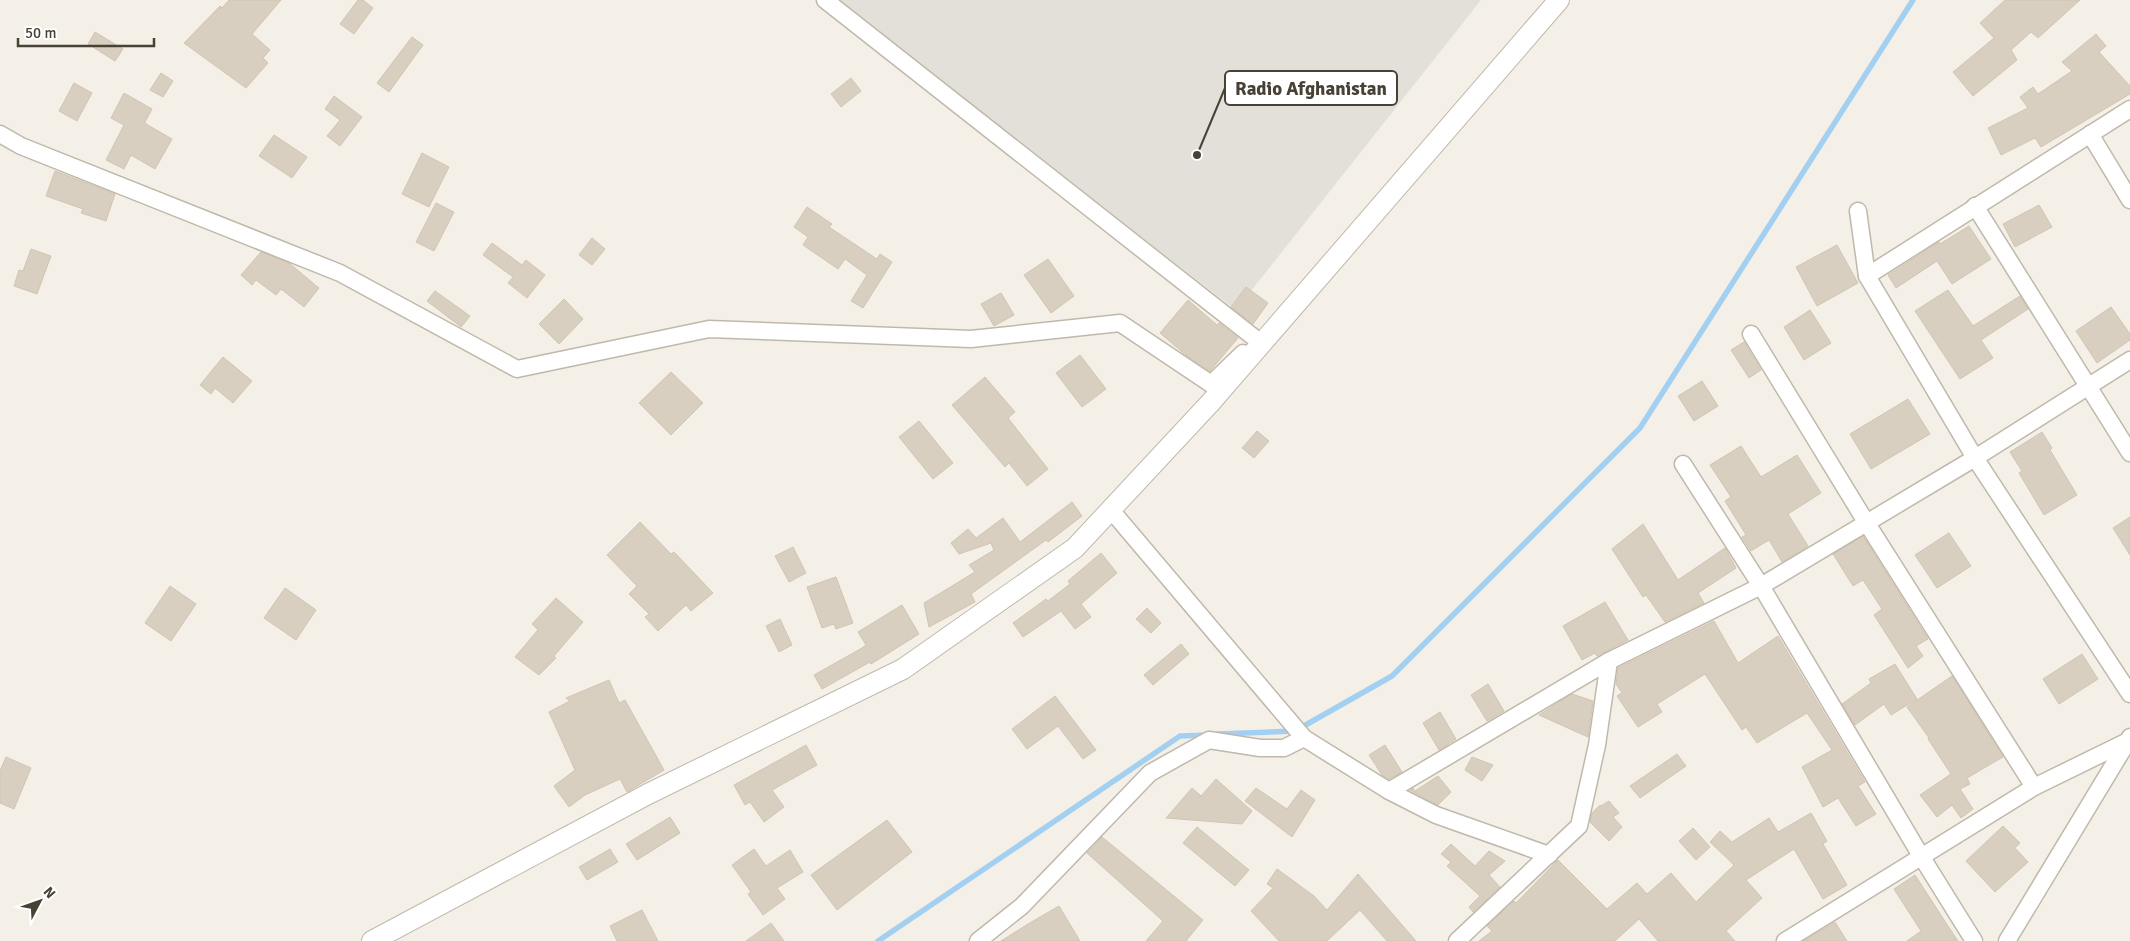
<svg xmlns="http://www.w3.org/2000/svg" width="2130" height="941" font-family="Signika,sans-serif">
  <rect width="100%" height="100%" fill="#f4f0e8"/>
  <polygon fill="#e3dfd9" points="834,0 1481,0 1236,310"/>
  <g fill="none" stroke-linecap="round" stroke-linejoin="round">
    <g stroke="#a3d0f1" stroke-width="5.5">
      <polyline points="1217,734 1295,731 1392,676 1640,428 1913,0"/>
      <polyline points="878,941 1180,736 1208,735"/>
    </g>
  </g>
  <g fill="#d9cfc0" stroke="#d1c5b0">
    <polygon points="229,0 281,0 252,34 270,50 263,58 268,63 246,88 184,43 220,6 222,8"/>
    <polygon points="358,0 363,0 373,8 354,34 340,24"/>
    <polygon points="2005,0 2080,0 2038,38 2031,32 2011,50 2017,60 1973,96 1953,72 1994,38 1980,23"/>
    <polygon points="95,32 123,49 115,61 88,44"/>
    <polygon points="2096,34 2106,46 2099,52 2130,86 2130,94 2041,147 2035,138 2001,155 1988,128 2028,108 2020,97 2033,87 2038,94 2072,71 2062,62"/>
    <polygon points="412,37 423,45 389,92 377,83"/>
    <polygon points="161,73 173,81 163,97 150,90"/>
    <polygon points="851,78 861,91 841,107 831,94"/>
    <polygon points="74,83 92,93 77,121 59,111"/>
    <polygon points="124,93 152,109 145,122 146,124 172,139 155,169 131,155 124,169 106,160 124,125 111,118"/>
    <polygon points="334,96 362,117 340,146 327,136 340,120 325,109"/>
    <polygon points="274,135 307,157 292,178 259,156"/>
    <polygon points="422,153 449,167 429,207 402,194"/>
    <polygon points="55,171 115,194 106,221 81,213 83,209 46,196"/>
    <polygon points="436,203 454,212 434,251 416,242"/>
    <polygon points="2039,205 2052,227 2015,247 2003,224"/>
    <polygon points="807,207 832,224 829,227 877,259 880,254 892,262 863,308 851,301 867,275 845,259 838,269 803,245 808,237 794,227"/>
    <polygon points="1969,226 1991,259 1952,284 1937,261 1896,288 1888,275 1939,242 1940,244"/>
    <polygon points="592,238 605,249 592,265 579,255"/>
    <polygon points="492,243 522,265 526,260 545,275 527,298 508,283 513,277 483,255"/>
    <polygon points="1837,245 1858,283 1817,306 1796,267"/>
    <polygon points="31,249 51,256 37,294 14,286 19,270 23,271"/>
    <polygon points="261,252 289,263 319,288 304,307 281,289 276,295 256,280 252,285 241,275"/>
    <polygon points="1048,259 1074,296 1051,313 1024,275"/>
    <polygon points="1246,287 1268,303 1253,324 1231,307"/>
    <polygon points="1948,290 1973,326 2020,296 2028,309 1981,340 1993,358 1960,379 1915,311"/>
    <polygon points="435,291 470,316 461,327 427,301"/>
    <polygon points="1001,293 1014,315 994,326 981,304"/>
    <polygon points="564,299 583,319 559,344 539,324"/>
    <polygon points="1188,300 1217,325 1219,323 1238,338 1210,371 1187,356 1160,333"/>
    <polygon points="2111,307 2130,334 2130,340 2097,363 2076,331"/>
    <polygon points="1810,310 1831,343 1804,360 1784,327"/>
    <polygon points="1744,342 1761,370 1749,378 1731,350"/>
    <polygon points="1080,355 1106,389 1082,407 1056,373"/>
    <polygon points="223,357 252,381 233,403 215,388 211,394 200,385"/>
    <polygon points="671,372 703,403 671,435 639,403"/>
    <polygon points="985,377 1015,412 1008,418 1048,469 1027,486 1009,463 1005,467 952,405"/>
    <polygon points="1702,381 1718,406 1694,421 1678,396"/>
    <polygon points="1908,399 1930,434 1871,469 1850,434"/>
    <polygon points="919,421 953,463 933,479 899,437"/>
    <polygon points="1257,431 1269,441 1254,458 1242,448"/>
    <polygon points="2042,432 2052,448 2050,450 2077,495 2044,515 2019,473 2022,471 2010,452"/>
    <polygon points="1741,446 1761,477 1797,455 1821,493 1788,514 1808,546 1782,562 1769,540 1751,551 1742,537 1746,535 1725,501 1731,497 1710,465"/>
    <polygon points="1072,502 1082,516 1048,542 1046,540 971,594 975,602 929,627 924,603 975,572 969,565 994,550 991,543 959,554 951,543 968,529 976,538 1003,518 1020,542"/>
    <polygon points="2130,517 2130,555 2113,528"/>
    <polygon points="640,522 671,554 674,552 713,593 691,611 686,605 658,631 645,617 649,614 629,594 637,586 607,555"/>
    <polygon points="1643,524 1678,580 1725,548 1736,568 1698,593 1704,603 1665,622 1646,595 1643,597 1612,549"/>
    <polygon points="1949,533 1971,566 1937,588 1915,555"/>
    <polygon points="1863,536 1928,639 1916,646 1923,656 1908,668 1874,615 1882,609 1863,580 1853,586 1833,554"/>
    <polygon points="793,547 806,573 789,582 775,556"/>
    <polygon points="1101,553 1117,573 1081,604 1091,617 1075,629 1061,611 1023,637 1013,623 1046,599 1048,601 1070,584 1068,581"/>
    <polygon points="836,577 853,623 836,629 834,624 822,628 807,587"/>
    <polygon points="170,586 196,604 171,641 145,623"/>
    <polygon points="285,588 316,610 296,640 264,618"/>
    <polygon points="556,598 583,622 554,656 556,658 539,675 515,657 538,630 532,624"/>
    <polygon points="1605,602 1628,640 1597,656 1595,653 1582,660 1563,626"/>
    <polygon points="902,605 919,634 871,664 870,662 822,689 814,675 862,648 866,645 858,632"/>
    <polygon points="1147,608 1161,623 1151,633 1136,619"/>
    <polygon points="780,619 792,645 779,652 766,626"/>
    <polygon points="1714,621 1738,663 1778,636 1865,782 1858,786 1876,814 1856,826 1838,798 1823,807 1802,767 1832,750 1807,713 1757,743 1746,727 1742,730 1705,674 1657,704 1662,712 1638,727 1617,696 1622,693 1616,684 1618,668"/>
    <polygon points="1181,644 1189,654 1153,685 1144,675"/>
    <polygon points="2082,654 2098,679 2059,704 2043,679"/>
    <polygon points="1895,664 1917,699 1891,715 1884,704 1855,725 1842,704 1871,683 1869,679"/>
    <polygon points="1952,676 2003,757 1967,778 1970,784 1960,789 1973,809 1961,818 1952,805 1937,817 1920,795 1951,774 1928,739 1929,738 1907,707"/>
    <polygon points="609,680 619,703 625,700 664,770 627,792 620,779 585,795 569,807 554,786 575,770 549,712 570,701 566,698"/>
    <polygon points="1488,684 1504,711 1487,721 1471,695"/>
    <polygon points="1572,694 1593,701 1588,737 1539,715"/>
    <polygon points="1055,696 1096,750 1083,759 1058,726 1027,749 1012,729"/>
    <polygon points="1440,712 1456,739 1439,750 1423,723"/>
    <polygon points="806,745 817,765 772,790 784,807 764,822 750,802 745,805 734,785"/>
    <polygon points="1385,745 1402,772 1389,779 1382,775 1369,755"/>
    <polygon points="1677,754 1686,766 1640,798 1630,786"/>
    <polygon points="6,757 31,768 14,809 0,803 0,771"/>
    <polygon points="1472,757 1493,765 1482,781 1465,770"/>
    <polygon points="1438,776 1451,792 1438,805 1410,790 1413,788 1415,791"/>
    <polygon points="1216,779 1252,811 1242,824 1166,818 1192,788 1201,796"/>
    <polygon points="1256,788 1287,809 1301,790 1315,800 1292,837 1245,801"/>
    <polygon points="1609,801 1619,813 1613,817 1622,827 1609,841 1590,822 1592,813 1600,805 1601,806"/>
    <polygon points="1811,813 1827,841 1823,844 1847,885 1823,899 1794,849 1746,880 1762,898 1726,931 1735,941 1658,941 1639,919 1615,941 1479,941 1492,931 1487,926 1514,901 1516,903 1558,860 1607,909 1637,883 1647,894 1671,873 1696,902 1734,865 1710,842 1720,831 1732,842 1769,818 1778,832"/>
    <polygon points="670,817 680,833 637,860 626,844"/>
    <polygon points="887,820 912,852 837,910 811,875"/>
    <polygon points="2003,826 2020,843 2015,848 2028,862 1995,892 1966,861"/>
    <polygon points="1197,827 1249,870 1235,886 1183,843"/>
    <polygon points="1693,828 1710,847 1696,860 1679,841"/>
    <polygon points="1102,837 1203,920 1186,941 1146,941 1163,921 1087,853"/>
    <polygon points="1451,844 1475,866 1489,851 1505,861 1489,875 1500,887 1473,912 1469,907 1480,896 1447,866 1451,862 1441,854"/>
    <polygon points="610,849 618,862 587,880 579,867"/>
    <polygon points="754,849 766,866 790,850 803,872 777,888 785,899 763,915 748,894 751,892 732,865"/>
    <polygon points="1277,869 1314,896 1327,910 1358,874 1416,941 1387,941 1360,910 1327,941 1279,941 1251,911 1273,888 1267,884"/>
    <polygon points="1915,875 1948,926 1958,941 1907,941 1921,931 1894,889"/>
    <polygon points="1059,906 1080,941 1001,941 1028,924"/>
    <polygon points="642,910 658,941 617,941 610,926"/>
    <polygon points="1835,922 1847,941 1804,941"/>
    <polygon points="771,923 784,941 746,941"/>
  </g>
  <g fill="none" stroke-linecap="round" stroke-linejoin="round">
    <defs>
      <g id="minor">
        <polyline points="825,0 1261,343"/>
        <polyline points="0,134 21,146 340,273 517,369 709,329 971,339 1120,323 1211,384 1243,353"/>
        <polyline points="2090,134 2130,200"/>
        <polyline points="1975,206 2130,453"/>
        <polyline points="1858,211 1867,276 1975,458 2130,694"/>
        <polyline points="1867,276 2130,109"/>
        <polyline points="1751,334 1866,522 2034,787"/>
        <polyline points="1683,464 1761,586 1921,856 1974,941"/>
        <polyline points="1111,510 1304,738 1389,791 1436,815 1549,855"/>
        <polyline points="1389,791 1609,661 1761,586 1975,458 2130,360"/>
        <polyline points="978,941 1022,906 1150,773 1209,740 1260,748 1284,748 1304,738"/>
        <polyline points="1457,941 1579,826 1597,745 1609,661"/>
        <polyline points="1785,941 2034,787 2128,741 2130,737"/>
        <polyline points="2007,941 2128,741"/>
      </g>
      <polyline id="tertiary" points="372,941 648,794 903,669 1075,548 1211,402 1559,0"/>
    </defs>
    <use href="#minor" stroke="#c0b8aa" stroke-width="19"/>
    <use href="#tertiary" stroke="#c0b8aa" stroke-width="22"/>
    <use href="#minor" stroke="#fff" stroke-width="16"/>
    <use href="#tertiary" stroke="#fff" stroke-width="20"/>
  </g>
  <path fill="none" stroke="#474136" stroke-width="2" d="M1197 155L1225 88"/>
  <circle fill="#474136" stroke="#fff" stroke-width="2" cx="1197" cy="155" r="5"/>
  <rect fill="#fff" stroke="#474136" stroke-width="2" x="1225" y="71" width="172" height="34" rx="5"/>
  <g font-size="19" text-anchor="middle" font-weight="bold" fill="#474136">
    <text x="1311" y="95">Radio Afghanistan</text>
  </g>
  <g transform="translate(40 901) rotate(49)" stroke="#ffffff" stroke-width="4" paint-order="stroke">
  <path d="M0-4L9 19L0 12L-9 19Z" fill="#474136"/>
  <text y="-8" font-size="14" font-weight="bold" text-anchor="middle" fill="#474136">N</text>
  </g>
  <path d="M18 38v8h136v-8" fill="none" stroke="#474136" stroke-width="2.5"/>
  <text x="25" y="38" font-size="15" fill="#474136" stroke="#ffffff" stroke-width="4" paint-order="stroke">50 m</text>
</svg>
